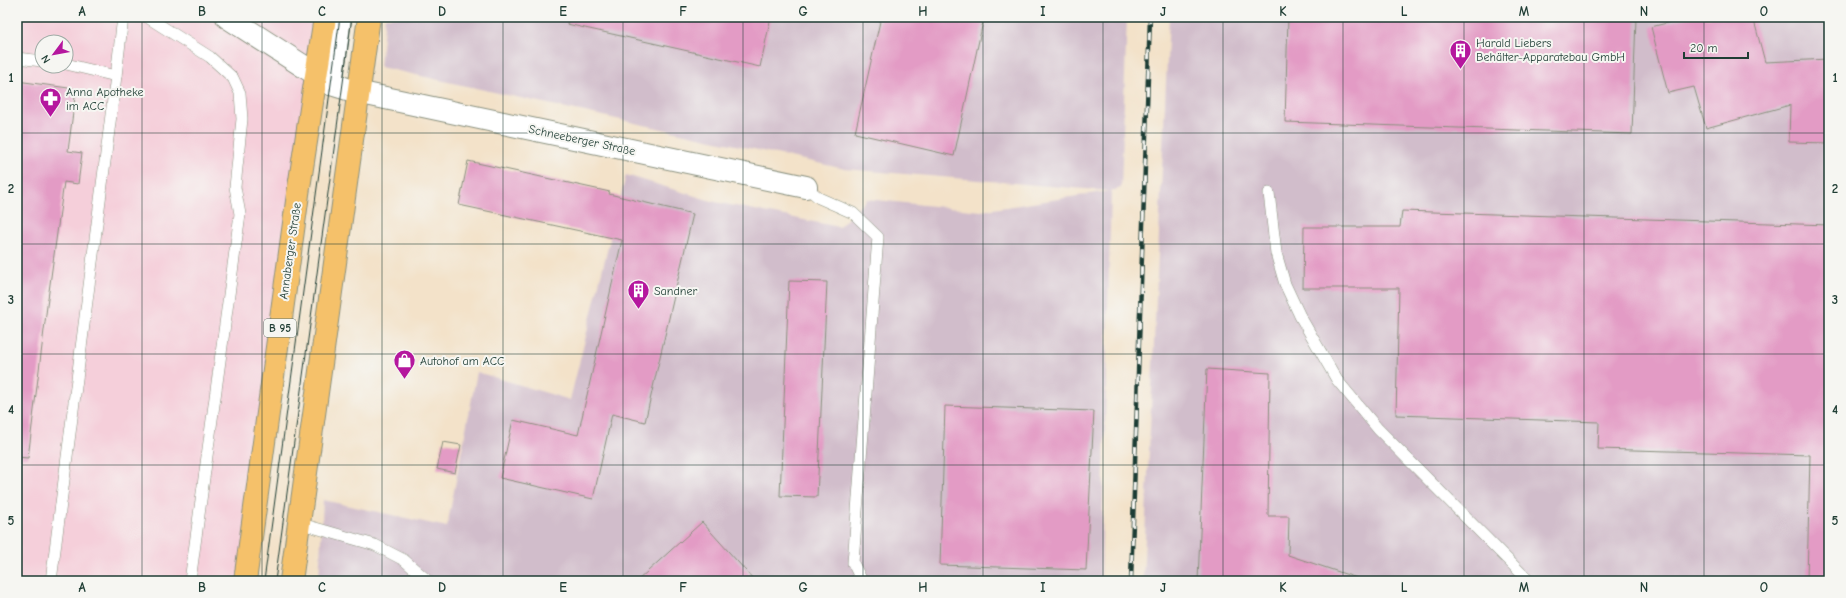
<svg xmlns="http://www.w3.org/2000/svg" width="1846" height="598" font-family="'Comic Neue',sans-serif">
  <rect width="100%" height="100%" fill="#f6f6f2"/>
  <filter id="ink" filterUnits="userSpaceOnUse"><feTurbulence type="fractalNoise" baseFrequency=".025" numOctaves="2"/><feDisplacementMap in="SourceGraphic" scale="8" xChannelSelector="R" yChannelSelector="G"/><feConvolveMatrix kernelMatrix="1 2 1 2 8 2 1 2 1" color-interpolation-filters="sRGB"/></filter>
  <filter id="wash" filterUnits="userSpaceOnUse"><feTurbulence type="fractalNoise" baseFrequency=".012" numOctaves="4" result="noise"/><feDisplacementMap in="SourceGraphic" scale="16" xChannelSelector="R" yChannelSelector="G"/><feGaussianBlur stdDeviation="0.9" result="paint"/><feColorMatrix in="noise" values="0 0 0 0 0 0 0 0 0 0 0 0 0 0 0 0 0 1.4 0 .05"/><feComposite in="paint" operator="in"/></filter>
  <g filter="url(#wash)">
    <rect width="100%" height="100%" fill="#f3e2c9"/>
    <path fill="#f5cfda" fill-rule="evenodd" d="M17,17H325L245,581H17ZM42,42H66V66H42Z"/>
    <g fill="#d1bdcb">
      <polygon points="385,17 1127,17 1121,188 1111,191 1101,581 319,581 323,500 447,527 477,372 570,400 626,175 715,202 839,227 867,199 981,211 1109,191 845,169 380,67"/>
      <polygon points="1169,17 1829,17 1829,581 1143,581"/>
    </g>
    <g id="blocks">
      <g fill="#e39bc5">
        <polygon points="568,17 771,17 760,67 567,24"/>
        <polygon points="881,17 984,17 954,156 855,133"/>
        <polygon points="1288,17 1636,17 1632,134 1285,122"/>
        <polygon points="1690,17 1753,17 1765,62 1829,59 1829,143 1789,142 1790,105 1706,128 1694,87 1668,93 1651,27"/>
        <polygon points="17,81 76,89 68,151 82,153 78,184 64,182 47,306 28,458 17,457"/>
        <polygon points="468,161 610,192 609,194 693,214 645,422 612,414 593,499 500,478 513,420 578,435 622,240 459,205"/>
        <polygon points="1402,211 1829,225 1829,581 1807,581 1810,455 1598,449 1599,422 1396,415 1399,288 1303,288 1304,227 1400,227"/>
        <polygon points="789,281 827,282 817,497 780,496"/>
        <polygon points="1207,369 1270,373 1268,516 1289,516 1288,555 1357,578 1357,581 1198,581"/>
        <polygon points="945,406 1094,411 1086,570 940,565"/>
        <polygon points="443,442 461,445 455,473 437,469"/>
        <polygon points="702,522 755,581 637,581"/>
      </g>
    </g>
  </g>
  <g filter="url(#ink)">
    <use href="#blocks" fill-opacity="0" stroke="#89907e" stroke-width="1"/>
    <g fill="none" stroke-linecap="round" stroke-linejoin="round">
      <defs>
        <g id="service">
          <polyline points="147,17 210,57 233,78 240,93 242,119 235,187 240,214 190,581"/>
          <polyline points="17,58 42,61"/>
          <polyline points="66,64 116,76 123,17"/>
          <polyline points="806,187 819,198 853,213 878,237 853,563 862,581"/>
          <polyline points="1269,193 1276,253 1285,284 1300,316 1337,380 1378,429 1529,581"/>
          <polyline points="298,523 375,545 404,560 428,581"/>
          <polyline points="51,581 116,76"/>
        </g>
        <polyline id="minor" points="357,92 806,187"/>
        <g id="tertiary">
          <polyline points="227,17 331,84 357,92"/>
          <polyline points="331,84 340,17"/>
        </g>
        <g id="primary">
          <polyline points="245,581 298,194 325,17"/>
          <polyline points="291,581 369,17"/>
        </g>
      </defs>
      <use href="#service" stroke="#89907e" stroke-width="12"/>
      <use href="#minor" stroke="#89907e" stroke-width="24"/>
      <use href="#tertiary" stroke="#89907e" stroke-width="24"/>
      <use href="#primary" stroke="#89907e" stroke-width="24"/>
      <use href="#service" stroke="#fff" stroke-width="11"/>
      <use href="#minor" stroke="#fff" stroke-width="22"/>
      <use href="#tertiary" stroke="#fff" stroke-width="22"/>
      <use href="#primary" stroke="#f5c16b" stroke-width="22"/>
      <g stroke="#1f3d34" stroke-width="1">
        <polyline points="264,581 340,17"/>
        <polyline points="275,581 352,17"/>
      </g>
      <defs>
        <polyline id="rail" points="1131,581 1150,17"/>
      </defs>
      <use href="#rail" stroke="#1f3d34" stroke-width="4.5"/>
      <use href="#rail" stroke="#f6f6f2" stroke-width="3" stroke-dasharray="9" stroke-linecap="butt"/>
    </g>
  </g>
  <path fill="none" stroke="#1f3d34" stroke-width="1" stroke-opacity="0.55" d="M142,17V581M262,17V581M382,17V581M503,17V581M623,17V581M743,17V581M863,17V581M983,17V581M1103,17V581M1223,17V581M1343,17V581M1464,17V581M1584,17V581M1704,17V581M17,133H1829M17,244H1829M17,354H1829M17,465H1829"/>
  <defs>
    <symbol id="building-pin" viewBox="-11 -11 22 30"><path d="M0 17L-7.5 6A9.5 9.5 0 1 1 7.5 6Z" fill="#b5179e" stroke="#f6f6f2"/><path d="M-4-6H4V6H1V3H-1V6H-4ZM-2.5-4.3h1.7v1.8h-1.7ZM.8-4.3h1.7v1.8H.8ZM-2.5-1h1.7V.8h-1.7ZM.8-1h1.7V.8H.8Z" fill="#fff"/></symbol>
    <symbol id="pharmacy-pin" viewBox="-11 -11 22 30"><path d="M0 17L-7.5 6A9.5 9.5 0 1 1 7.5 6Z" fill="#b5179e" stroke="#f6f6f2"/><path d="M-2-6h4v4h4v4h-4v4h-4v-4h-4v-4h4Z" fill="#fff"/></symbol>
    <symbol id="shop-pin" viewBox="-11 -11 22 30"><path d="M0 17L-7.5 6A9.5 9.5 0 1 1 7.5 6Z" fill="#b5179e" stroke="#f6f6f2"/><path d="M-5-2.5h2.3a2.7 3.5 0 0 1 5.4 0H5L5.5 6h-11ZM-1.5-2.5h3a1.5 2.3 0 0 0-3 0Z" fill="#fff"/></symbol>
  </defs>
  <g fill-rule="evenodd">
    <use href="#building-pin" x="1448" y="38" width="25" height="34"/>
    <use href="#pharmacy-pin" x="38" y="86" width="25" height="34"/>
    <use href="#building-pin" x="626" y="278" width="25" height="34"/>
    <use href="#shop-pin" x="392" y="348" width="25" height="34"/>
  </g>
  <g text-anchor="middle" stroke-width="4" stroke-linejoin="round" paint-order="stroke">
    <rect fill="#f6f6f2" stroke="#60746d" stroke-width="1" x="264" y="319" width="32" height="18" rx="3"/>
    <g font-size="11" font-weight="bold" fill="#1f3d34">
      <text x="280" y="332">B 95</text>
    </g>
    <g font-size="12" fill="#1f3d34" stroke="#f6f6f2" text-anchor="start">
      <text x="1476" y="47">Harald Liebers<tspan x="1476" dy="14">Behälter-Apparatebau GmbH</tspan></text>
      <text x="66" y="96">Anna Apotheke<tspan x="66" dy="14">im ACC</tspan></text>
      <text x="654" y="295">Sandner</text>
      <text x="420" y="365">Autohof am ACC</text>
    </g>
    <g font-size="12" fill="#1f3d34" stroke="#f6f6f2">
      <text transform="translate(582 140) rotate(12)" y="4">Schneeberger Straße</text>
      <text transform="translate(290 251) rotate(-82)" y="4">Annaberger Straße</text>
    </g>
  </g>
  <rect width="1846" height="598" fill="none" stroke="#f6f6f2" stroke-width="44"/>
  <g transform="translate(54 54) rotate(238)"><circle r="19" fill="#f6f6f2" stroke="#a0aca6"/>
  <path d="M0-3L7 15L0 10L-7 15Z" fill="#b5179e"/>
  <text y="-6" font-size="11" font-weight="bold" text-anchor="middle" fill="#1f3d34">N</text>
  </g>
  <path d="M1684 52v6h64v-6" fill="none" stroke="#1f3d34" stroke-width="2"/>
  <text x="1690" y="52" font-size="12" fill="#1f3d34" stroke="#f6f6f2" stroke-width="3" paint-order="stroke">20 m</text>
  <rect x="22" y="22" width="1802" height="554" fill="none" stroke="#1f3d34" stroke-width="1.5"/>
  <g font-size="13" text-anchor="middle" font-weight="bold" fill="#1f3d34">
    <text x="82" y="16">A</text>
    <text x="202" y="16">B</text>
    <text x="322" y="16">C</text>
    <text x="442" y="16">D</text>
    <text x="563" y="16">E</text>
    <text x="683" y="16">F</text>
    <text x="803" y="16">G</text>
    <text x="923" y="16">H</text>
    <text x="1043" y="16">I</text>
    <text x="1163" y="16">J</text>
    <text x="1283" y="16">K</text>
    <text x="1404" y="16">L</text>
    <text x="1524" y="16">M</text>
    <text x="1644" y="16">N</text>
    <text x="1764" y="16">O</text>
    <text x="11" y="82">1</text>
    <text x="1835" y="82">1</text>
    <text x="11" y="193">2</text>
    <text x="1835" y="193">2</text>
    <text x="11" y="304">3</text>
    <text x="1835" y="304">3</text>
    <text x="11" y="414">4</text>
    <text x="1835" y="414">4</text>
    <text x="11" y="525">5</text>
    <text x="1835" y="525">5</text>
    <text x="82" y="592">A</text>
    <text x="202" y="592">B</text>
    <text x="322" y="592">C</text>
    <text x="442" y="592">D</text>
    <text x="563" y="592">E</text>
    <text x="683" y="592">F</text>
    <text x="803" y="592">G</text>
    <text x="923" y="592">H</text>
    <text x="1043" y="592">I</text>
    <text x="1163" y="592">J</text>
    <text x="1283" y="592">K</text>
    <text x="1404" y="592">L</text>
    <text x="1524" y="592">M</text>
    <text x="1644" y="592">N</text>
    <text x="1764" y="592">O</text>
  </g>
</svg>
